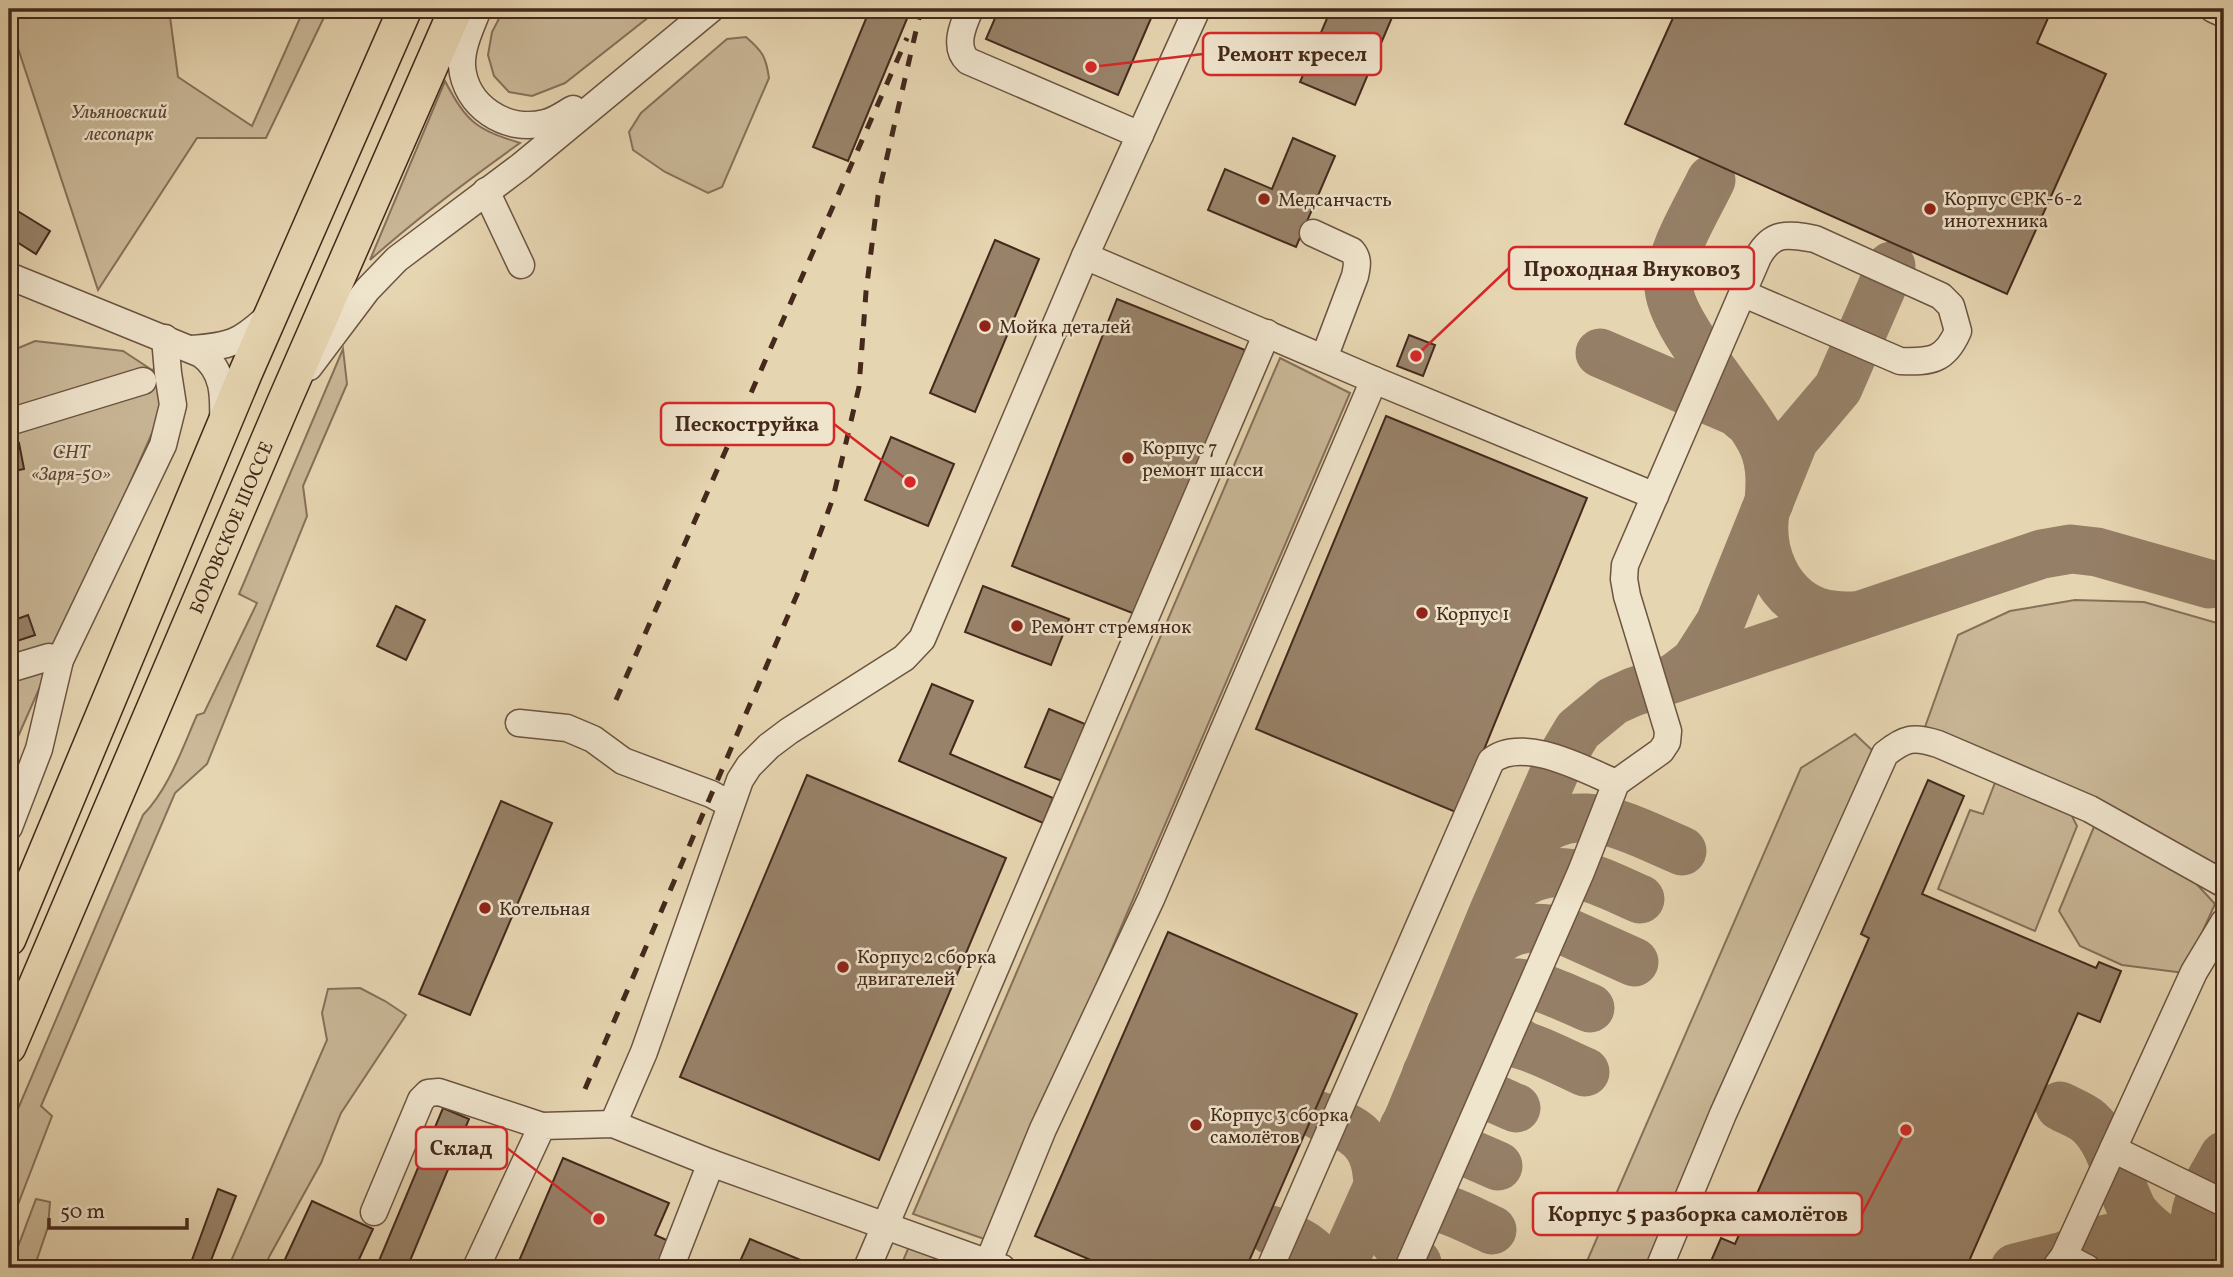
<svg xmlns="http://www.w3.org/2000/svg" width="2233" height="1277" font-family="Vollkorn,serif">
  <rect width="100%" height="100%" fill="#e6d5b1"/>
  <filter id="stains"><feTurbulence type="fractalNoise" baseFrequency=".00286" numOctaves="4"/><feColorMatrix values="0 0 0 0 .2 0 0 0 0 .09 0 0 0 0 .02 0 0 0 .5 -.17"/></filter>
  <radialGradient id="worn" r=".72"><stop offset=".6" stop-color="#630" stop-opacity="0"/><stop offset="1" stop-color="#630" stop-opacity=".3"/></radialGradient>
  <g fill="#cab898" stroke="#87705a" stroke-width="2">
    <polygon points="9,9 169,9 178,77 252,126 304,9 328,9 266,138 197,138 98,290 9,21"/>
    <polygon points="504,9 659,9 565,83 532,96 509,92 494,76 488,55 492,32"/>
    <path d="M746,37C762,51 766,56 769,78L722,187L708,193L665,172L633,150L629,132L641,113L727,39Z"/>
    <path d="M445,81C467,123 476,129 520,143C468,180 418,217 370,260Z"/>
    <polygon points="35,341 123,351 152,370 157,368 164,406 9,757 9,352"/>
    <path d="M343,349L347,384L303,486L307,516L207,764L175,793L41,1106L52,1116L9,1228V1130L143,815C169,788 182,749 197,715L204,713L257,603L239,594Z"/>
    <polygon points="1280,358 1350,393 987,1240 913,1214"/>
    <polygon points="2075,600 2144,602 2224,625 2224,873 2132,817 1925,727 1958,635 2010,611"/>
    <polygon points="1855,734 1874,752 1648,1268 1584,1268 1801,768"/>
    <polygon points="1996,780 2069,810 2077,826 2035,931 1938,889 1970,810 1983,814"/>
    <polygon points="2096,822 2182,868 2215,904 2184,973 2122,965 2080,946 2059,911"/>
    <polygon points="360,988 385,1001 406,1015 341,1113 321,1163 269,1257 265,1268 228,1268 327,1040 322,1013 328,989"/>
    <polygon points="36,1199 50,1202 48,1227 34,1268 10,1268"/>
    <polygon points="910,1244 971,1268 900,1268"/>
  </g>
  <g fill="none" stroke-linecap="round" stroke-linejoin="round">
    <g stroke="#957f66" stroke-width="49">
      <path d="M1711,180C1695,213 1672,248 1669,284C1666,321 1741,402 1760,439C1771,459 1771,480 1769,502"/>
      <polyline points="1600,353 1737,412 1745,419"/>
      <path d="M1765,512C1759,551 1776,595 1815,611C1829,616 1843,616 1858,616"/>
      <polyline points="1674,678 1695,662 1720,623 1794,440 1838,388 1891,266"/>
      <path d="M1519,856C1562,788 1626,827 1682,851"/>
      <path d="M1496,910C1502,903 1506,895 1513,889C1556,855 1598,881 1640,899"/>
      <path d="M1519,1042C1482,1018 1475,1002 1475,958C1507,928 1525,923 1567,932L1634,962"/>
      <path d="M1481,1094C1458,1065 1452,1052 1451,1015C1502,964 1532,983 1590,1008"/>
      <path d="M2060,1106C2069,1111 2081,1115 2089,1122C2114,1145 2117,1182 2133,1211C2141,1223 2154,1232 2165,1241"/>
      <path d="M1320,1116C1333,1122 1348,1126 1359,1136C1387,1160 1372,1197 1386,1227C1392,1242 1404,1254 1417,1263"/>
      <path d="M1459,1149L1434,1118L1427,1073C1432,1068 1437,1062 1442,1057C1488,1019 1540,1052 1585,1072"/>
      <polyline points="1426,1151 1459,1149 1498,1166"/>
      <path d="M1408,1204C1440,1203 1464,1217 1492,1230"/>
      <path d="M1439,1206C1410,1180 1404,1166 1404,1127C1423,1104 1448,1089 1480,1094C1492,1096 1505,1104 1516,1108"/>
      <path d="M1271,1230C1293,1239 1313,1245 1324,1268"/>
      <path d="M2211,1261C2178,1219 2203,1196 2224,1156"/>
      <polyline points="1341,1268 1410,1115 1493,913 1560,760 1578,730 1613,701 1633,692 2042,554 2071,549 2097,552 2209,584"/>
      <polyline points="2015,1268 2064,1256 2093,1242 2130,1234 2165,1241 2224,1266"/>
    </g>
  </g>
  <g fill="#988269" stroke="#44291c" stroke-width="2">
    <polygon points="870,9 911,9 848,161 813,147"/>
    <polygon points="999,9 1155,9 1118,95 986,39"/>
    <polygon points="1331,9 1378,9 1393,15 1355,105 1300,82"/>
    <polygon points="1677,9 1961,9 1973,14 1975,9 2052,9 2037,43 2106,74 2007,294 1625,124"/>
    <polygon points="1293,138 1335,156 1296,247 1208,210 1225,169 1272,189"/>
    <polygon points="16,210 50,231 36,254 9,237 9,223"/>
    <polygon points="995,240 1039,259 975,412 930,393"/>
    <polygon points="1117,299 1245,350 1140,616 1012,566"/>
    <polygon points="1409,335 1435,345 1423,376 1397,366"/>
    <polygon points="1386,416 1587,498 1458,813 1256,729"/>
    <polygon points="891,437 954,464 928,526 865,500"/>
    <polygon points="19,443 24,469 9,472 9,445"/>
    <polygon points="62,445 78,445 77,458 61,458"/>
    <polygon points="983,586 1069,619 1051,665 965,632"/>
    <polygon points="396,606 425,620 406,660 377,646"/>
    <polygon points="28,615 35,635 14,642 9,622"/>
    <polygon points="932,684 973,701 950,754 1053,798 1043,823 899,761"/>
    <polygon points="1049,709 1085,724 1062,781 1025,767"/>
    <polygon points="807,775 1006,858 879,1160 680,1077"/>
    <polygon points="1928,780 1964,796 1922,894 2096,968 2099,962 2121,971 2100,1022 2078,1013 1966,1268 1708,1268 1721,1238 1735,1244 1869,938 1861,934"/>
    <polygon points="501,801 552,823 470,1015 419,994"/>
    <polygon points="1168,932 1357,1014 1246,1268 1109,1268 1035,1236"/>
    <polygon points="443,1108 469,1119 407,1268 376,1268"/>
    <polygon points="563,1158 669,1203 655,1235 671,1242 659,1268 516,1268"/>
    <polygon points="218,1189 236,1196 208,1268 189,1268"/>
    <polygon points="312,1201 373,1229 355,1268 281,1268"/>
    <polygon points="750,1239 820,1268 737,1268"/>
  </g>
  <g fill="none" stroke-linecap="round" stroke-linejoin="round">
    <defs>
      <g id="minor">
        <path d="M478,9C471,27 461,47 462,66C465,106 506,133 545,123C555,121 564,114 573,109"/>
        <path d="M970,9C963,25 953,47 968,61L1140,135"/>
        <polyline points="2213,9 2224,14"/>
        <polyline points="486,191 521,265"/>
        <path d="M1313,233L1352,251C1359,259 1357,266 1355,276L1324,358"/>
        <polyline points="1085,256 1197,9"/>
        <path d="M9,276L201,354C224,370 224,396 223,422"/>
        <path d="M191,349C231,346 240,343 270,315"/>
        <polyline points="309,367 367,290 397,259 521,166 711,9"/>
        <polyline points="9,422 143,381"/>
        <polyline points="9,669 49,657 60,660"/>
        <polyline points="519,723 567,728 593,739 623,761 711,794 730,804"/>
        <polyline points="9,827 39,749 60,660 163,445 173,405 168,373 165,338"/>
        <polyline points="613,1124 644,1052 740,780 749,766 769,746 789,731 904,658 922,639 1085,256 1374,380 1655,496"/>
        <polyline points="2113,1149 2224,1203"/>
        <polyline points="374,1212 421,1100 428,1093 439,1092 542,1126"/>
        <polyline points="2064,1256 2087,1268"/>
        <polyline points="988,1263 1043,1129 1151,899 1374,380"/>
        <polyline points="476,1268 542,1126 613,1124 711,1163 1002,1268"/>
        <polyline points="670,1268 711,1163"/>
        <polyline points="867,1268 1267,333"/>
        <path d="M1270,1268L1491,761C1522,735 1585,770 1616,783"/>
        <path d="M1408,1268L1581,872L1616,783L1661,751L1667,742L1668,731L1627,596L1624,579L1625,565L1758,257C1772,231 1788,234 1815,239L1941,296L1951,306L1958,331C1945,361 1931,362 1900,361L1742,293"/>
        <path d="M1659,1268L1723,1114L1885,754C1905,738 1913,736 1938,744L2090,809L2224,884"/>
        <polyline points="2055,1268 2064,1256 2194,972 2224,922"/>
      </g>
      <g id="major">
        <polyline points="9,939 245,374 405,9"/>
        <path id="s1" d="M9,1047L284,402L456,9"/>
      </g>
    </defs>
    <use href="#minor" stroke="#6c5441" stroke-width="29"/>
    <use href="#major" stroke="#44291c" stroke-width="36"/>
    <use href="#minor" stroke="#efe4cc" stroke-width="26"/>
    <use href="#major" stroke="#e6d5b1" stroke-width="33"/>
    <g stroke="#44291c" stroke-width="5" stroke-dasharray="12 12" stroke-linecap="butt">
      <polyline points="616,700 907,38"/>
      <polyline points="585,1089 802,583 833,498 859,387 866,292 878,196 921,9"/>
    </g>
  </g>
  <g fill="#8f2418" stroke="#efe4cc" stroke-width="2.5">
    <circle cx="1264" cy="199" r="7"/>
    <circle cx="1930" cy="209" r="7"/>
    <circle cx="985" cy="326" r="7"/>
    <circle cx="1128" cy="458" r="7"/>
    <circle cx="1422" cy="613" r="7"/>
    <circle cx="1017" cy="626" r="7"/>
    <circle cx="485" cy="908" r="7"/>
    <circle cx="843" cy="967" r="7"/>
    <circle cx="1196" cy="1125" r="7"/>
  </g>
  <g text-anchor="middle" stroke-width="5" stroke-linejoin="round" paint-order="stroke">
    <g font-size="19" font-style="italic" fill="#5f4635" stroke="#efe4cc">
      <text x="119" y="118">Ульяновский<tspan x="119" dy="22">лесопарк</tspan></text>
      <text x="71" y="458">СНТ<tspan x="71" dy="22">«Заря-50»</tspan></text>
    </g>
    <g font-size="19" fill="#44291c" stroke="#efe4cc" text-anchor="start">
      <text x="1944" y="205">Корпус СРК-6-2<tspan x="1944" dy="22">инотехника</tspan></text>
      <text x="1278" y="206">Медсанчасть</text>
      <text x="999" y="333">Мойка деталей</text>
      <text x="1142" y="454">Корпус 7<tspan x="1142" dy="22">ремонт шасси</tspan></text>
      <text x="1436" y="620">Корпус 1</text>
      <text x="1031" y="633">Ремонт стремянок</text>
      <text x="499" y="915">Котельная</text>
      <text x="857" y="963">Корпус 2 сборка<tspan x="857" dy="22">двигателей</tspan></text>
      <text x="1210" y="1121">Корпус 3 сборка<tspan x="1210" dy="22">самолётов</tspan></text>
    </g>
    <g font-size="19" fill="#44291c" stroke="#efe4cc">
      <text dy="7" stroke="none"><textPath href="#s1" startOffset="565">БОРОВСКОЕ ШОССЕ</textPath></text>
    </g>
  </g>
  <path fill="none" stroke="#d62828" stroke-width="2.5" d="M1091 67L1203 54M1416 356L1509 268M910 482L834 424M599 1219L507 1148M1906 1130L1862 1214"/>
  <g fill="#d62828" stroke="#efe4cc" stroke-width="2.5">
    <circle cx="1091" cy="67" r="7"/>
    <circle cx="1416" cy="356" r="7"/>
    <circle cx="910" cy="482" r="7"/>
    <circle cx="599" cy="1219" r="7"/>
    <circle cx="1906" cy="1130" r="7"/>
  </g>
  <g fill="#efe4cc" stroke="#d62828" stroke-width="2.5">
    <rect x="1203" y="33" width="178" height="42" rx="7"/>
    <rect x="1509" y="247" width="245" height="42" rx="7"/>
    <rect x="661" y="403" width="173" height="42" rx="7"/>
    <rect x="416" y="1127" width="91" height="42" rx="7"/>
    <rect x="1533" y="1193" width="329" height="42" rx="7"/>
  </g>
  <g font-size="21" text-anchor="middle" font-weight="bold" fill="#44291c">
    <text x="1292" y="61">Ремонт кресел</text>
    <text x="1632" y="276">Проходная Внуково3</text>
    <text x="747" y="431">Пескоструйка</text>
    <text x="461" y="1155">Склад</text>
    <text x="1698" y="1221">Корпус 5 разборка самолётов</text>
  </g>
  <rect width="2233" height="1277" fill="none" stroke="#e6d5b1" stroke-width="35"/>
  <rect x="10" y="10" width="2212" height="1256" fill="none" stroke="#44291c" stroke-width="3.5"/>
  <rect x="18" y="18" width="2198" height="1242" fill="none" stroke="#44291c" stroke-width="2"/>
  <path d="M49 1218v10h138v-10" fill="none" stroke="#44291c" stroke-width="3.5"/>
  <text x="60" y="1218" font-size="21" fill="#44291c" stroke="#efe4cc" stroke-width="5" paint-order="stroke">50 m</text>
  <rect width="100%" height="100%" filter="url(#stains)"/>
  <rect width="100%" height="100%" fill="url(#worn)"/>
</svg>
